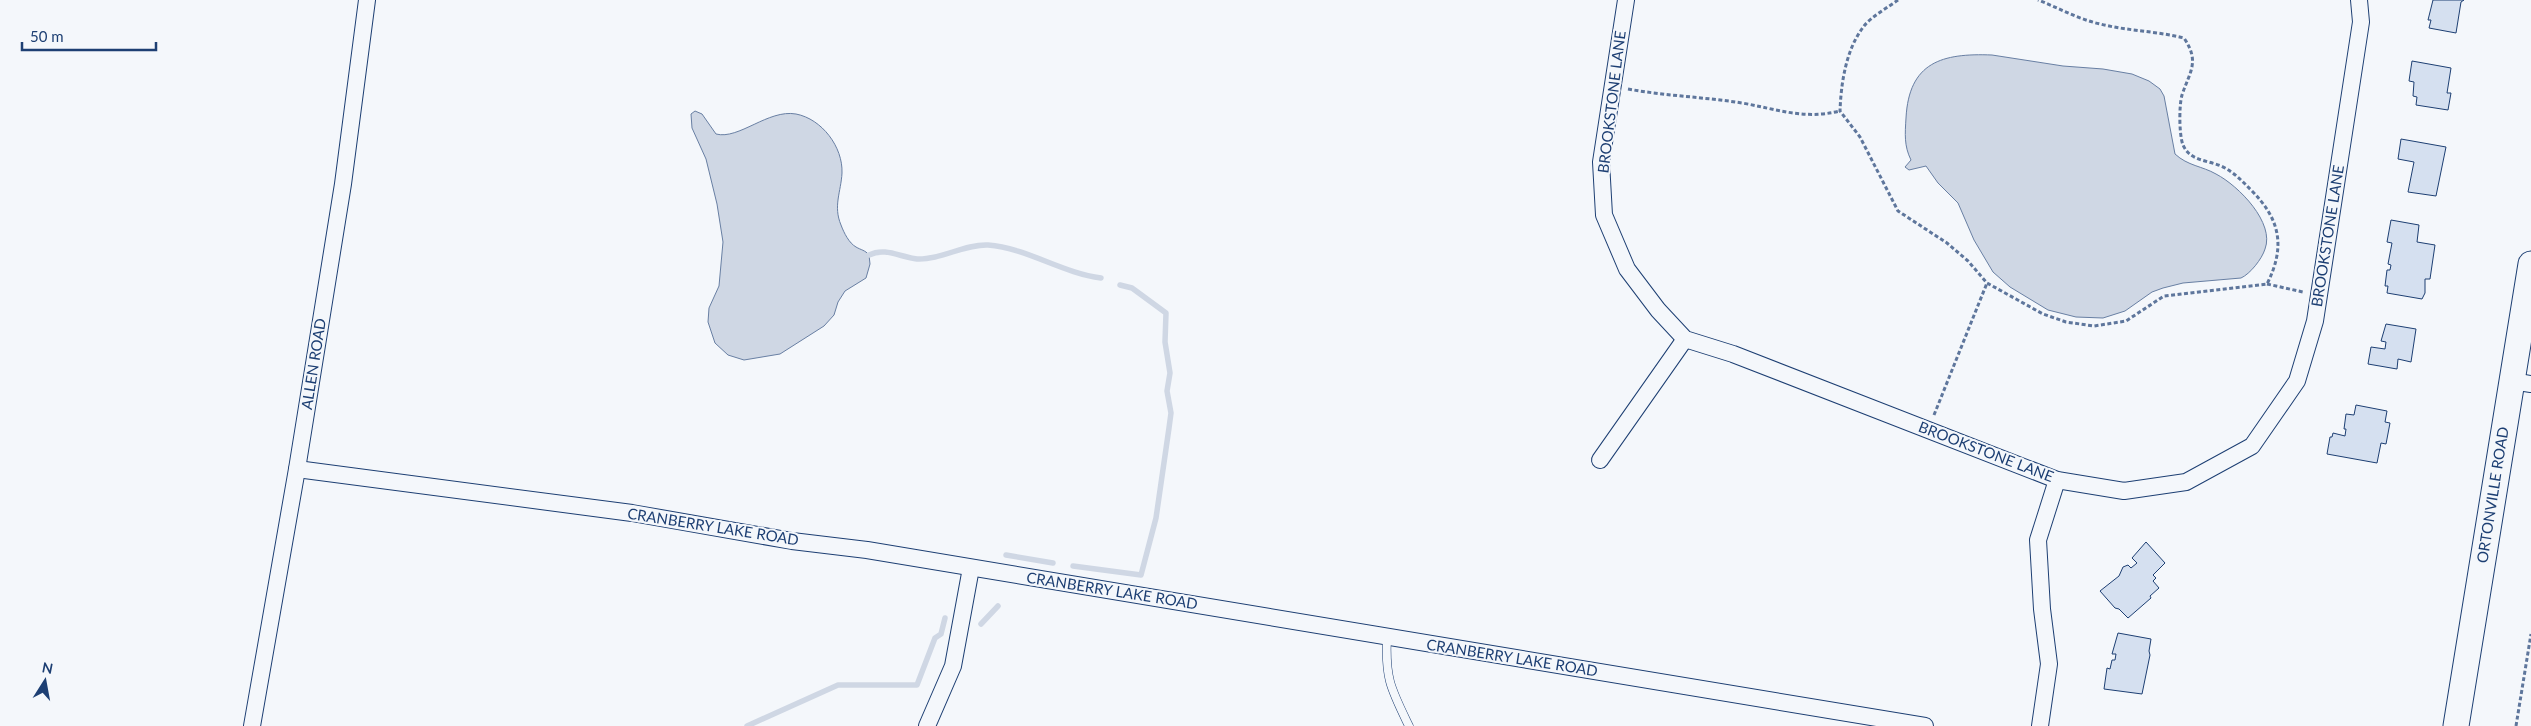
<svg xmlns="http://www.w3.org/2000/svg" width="2531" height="726" font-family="Lato,sans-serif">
  <rect width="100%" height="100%" fill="#f4f7fb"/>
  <g fill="#cfd7e4" stroke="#687fa3">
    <path d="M1992,55L2063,66L2103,69L2132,74L2149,81L2160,89L2164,96L2175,154C2188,166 2202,166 2216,174C2239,186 2275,223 2265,249C2262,259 2250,274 2241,278L2183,283L2163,288L2152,292L2125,311L2103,318L2076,317L2048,310L2010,287L1993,272L1974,240L1958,203L1938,183L1926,166L1909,170L1905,167L1911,160C1904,146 1905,134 1906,118C1909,62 1942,53 1992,55Z"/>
    <path d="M695,111L702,114L716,134C739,140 768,109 796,114C822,119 843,147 842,173C841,192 833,206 841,225C844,233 849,243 856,247C861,250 865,250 869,255L870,264L866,278L845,291L838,302L834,315L824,326L780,354L744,360L728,355L715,343L708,322L709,308L719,286L723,242L717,204L706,159L692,128L691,114Z"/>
  </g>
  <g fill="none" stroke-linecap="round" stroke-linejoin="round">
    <g stroke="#cfd7e4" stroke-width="5.5">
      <path d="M869,255C885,247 900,257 917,259C941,260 964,244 988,245C1027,248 1062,273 1101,278"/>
      <polyline points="1006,555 1053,563"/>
      <polyline points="1073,566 1141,575 1156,518 1169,428 1171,413 1167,391 1170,373 1165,342 1166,313 1132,288 1120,285"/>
      <polyline points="981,624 998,606"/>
      <polyline points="747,726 838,685 917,685 935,638 941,634 945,618"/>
    </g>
  </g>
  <g fill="#d5e0f0" stroke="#1d3f73">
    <polygon points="2433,0 2464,0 2461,2 2456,33 2429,28 2431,20 2428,20"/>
    <polygon points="2412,61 2451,68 2447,93 2451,93 2448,110 2416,105 2417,97 2413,96 2414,82 2409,81"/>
    <polygon points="2401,139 2446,147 2436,196 2408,192 2414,162 2398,159"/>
    <polygon points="2391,220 2419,225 2417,242 2435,245 2430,279 2425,279 2425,293 2422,299 2387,293 2388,286 2385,286 2387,270 2390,270 2391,265 2388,264 2392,243 2387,242"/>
    <polygon points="2386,324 2416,329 2411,362 2398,359 2397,369 2368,364 2371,347 2385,349 2386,342 2381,341"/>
    <polygon points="2356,405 2387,411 2385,422 2390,423 2386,444 2381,443 2377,463 2327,454 2330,437 2332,437 2333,433 2345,436 2346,429 2344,429 2346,414 2354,415"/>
    <polygon points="2146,542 2165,563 2153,575 2156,578 2153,581 2159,588 2150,596 2151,598 2128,618 2119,609 2115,608 2100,591 2119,576 2123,567 2128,565 2131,568 2137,563 2132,558"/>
    <polygon points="2118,633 2151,639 2149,651 2150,655 2142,694 2104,689 2107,668 2110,669 2112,660 2115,660 2116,654 2112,654"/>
  </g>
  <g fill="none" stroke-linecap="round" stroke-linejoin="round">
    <defs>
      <path id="lane" d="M1387,637C1385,679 1391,689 1409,726"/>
      <g id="street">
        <polyline points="1626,0 1601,162 1604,215 1627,269 1658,310 1685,339 1733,354 2057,480 2124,491 2186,482 2252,446 2297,381 2315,321 2361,22 2359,0"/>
        <polyline points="2512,381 2531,384"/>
        <polyline points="1600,460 1685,339"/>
        <polyline points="297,469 632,513 792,541 867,550 1925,726"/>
        <polyline points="252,726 297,469 343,184 367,0"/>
        <polyline points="927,726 953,666 971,568"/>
        <polyline points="2040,726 2049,664 2042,609 2038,540 2057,480"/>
      </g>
      <polyline id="primary" points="2456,726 2531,264"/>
    </defs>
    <use href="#lane" stroke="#1d3f73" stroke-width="9"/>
    <use href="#street" stroke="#1d3f73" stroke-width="18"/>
    <use href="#primary" stroke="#1d3f73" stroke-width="27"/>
    <g stroke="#5e769c" stroke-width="3" stroke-dasharray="4 2.5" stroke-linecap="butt">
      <path d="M1898,0C1887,8 1872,16 1864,26C1846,49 1841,83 1840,111L1860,137L1898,211L1947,243L1968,261L1987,283L2043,314L2066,322L2094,326L2126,321L2164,296L2267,284C2286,246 2280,219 2251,190C2242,181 2234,172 2221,166C2207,160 2190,161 2183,145C2179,135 2179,105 2182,95C2190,71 2200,62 2184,38C2156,31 2128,31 2100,24C2078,19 2059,8 2038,0"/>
      <path d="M1628,89C1666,96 1704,97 1742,103C1777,109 1803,120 1840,111"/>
      <polyline points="2267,284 2303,292"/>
      <polyline points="1934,415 1987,283"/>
      <polyline points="2516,726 2531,634"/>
    </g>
    <use href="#lane" stroke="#f4f7fb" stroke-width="8"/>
    <use href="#street" stroke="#f4f7fb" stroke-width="16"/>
    <use href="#primary" stroke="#f4f7fb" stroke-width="25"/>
  </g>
  <g text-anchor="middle" stroke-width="4" stroke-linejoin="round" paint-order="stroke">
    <g font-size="15" fill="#1d3f73" stroke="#f4f7fb">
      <text transform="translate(1612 102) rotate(-83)" y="5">BROOKSTONE LANE</text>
      <text transform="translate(2328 236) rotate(-81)" y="5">BROOKSTONE LANE</text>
      <text transform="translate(314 364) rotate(-81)" y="5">ALLEN ROAD</text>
      <text transform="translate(1986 452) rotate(21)" y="5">BROOKSTONE LANE</text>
      <text transform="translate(2493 495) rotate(-81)" y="5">ORTONVILLE ROAD</text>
      <text transform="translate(713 527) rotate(9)" y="5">CRANBERRY LAKE ROAD</text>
      <text transform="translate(1112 591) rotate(9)" y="5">CRANBERRY LAKE ROAD</text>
      <text transform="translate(1512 658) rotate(9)" y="5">CRANBERRY LAKE ROAD</text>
    </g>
  </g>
  <g transform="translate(45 681) rotate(11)" stroke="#f4f7fb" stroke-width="4" paint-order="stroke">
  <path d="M0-4L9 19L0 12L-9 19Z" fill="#1d3f73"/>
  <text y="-8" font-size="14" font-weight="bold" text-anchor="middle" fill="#1d3f73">N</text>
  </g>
  <path d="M22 42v8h134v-8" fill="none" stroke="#1d3f73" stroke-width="2.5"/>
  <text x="30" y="42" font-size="15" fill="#1d3f73" stroke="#f4f7fb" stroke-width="4" paint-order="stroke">50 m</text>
</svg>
